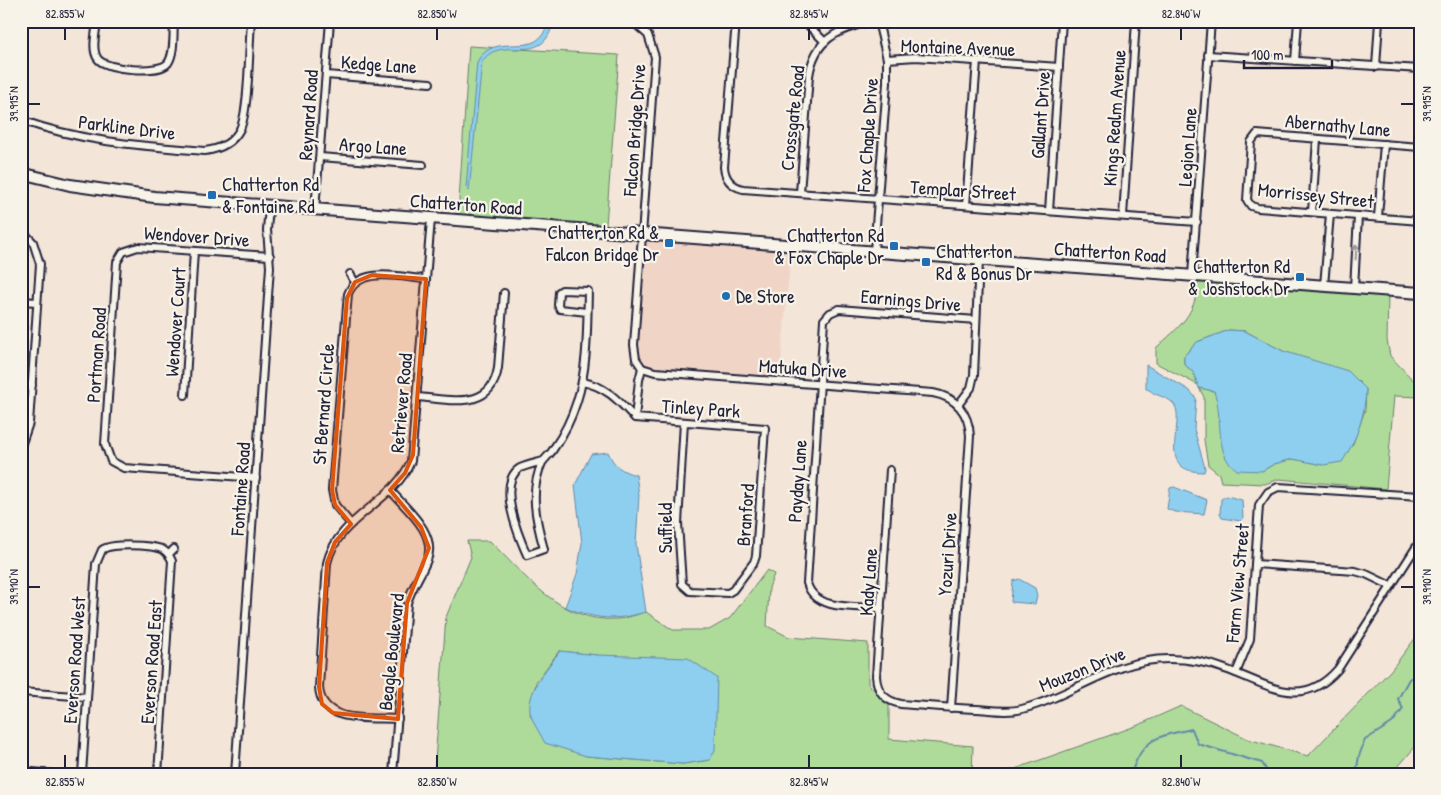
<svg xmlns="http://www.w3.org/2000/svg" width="1441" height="795" font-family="'Patrick Hand',sans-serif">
  <rect width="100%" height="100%" fill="#f4e5d9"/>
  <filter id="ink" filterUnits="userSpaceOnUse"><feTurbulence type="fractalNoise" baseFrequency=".02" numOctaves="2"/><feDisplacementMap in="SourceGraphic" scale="10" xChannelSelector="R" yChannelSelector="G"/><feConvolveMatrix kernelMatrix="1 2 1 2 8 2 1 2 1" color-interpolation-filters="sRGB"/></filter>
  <g filter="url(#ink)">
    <polygon fill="#f0d5c7" points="637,237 791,251 779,386 650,375 634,364 629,349"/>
    <g fill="#aedb9a" stroke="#687e6a" fill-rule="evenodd">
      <polygon points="469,46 619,55 606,225 458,216"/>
      <path d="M1198,281L1388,295L1387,340L1390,356L1413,380L1420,381V397L1394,396L1386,489L1279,479L1265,484L1221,482L1219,474L1208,465L1204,440V397L1199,388L1214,391L1219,406L1221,433L1262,471L1274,464L1293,459L1305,461L1353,444L1365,410L1366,389L1313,362L1283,351L1245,331L1229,330L1197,342L1184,356V364L1193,372L1198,385L1156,363V348C1180,326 1196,315 1198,281Z"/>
      <path d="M467,541H490C525,576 562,623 616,619C626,619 637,614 646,612L673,630H709L730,618L767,570L774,574L769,588L767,626L789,637L868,643V684L889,704V739L973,746L972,774H434L446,617L471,557ZM559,651L597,655L710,760L683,764L586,756L530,715L536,682Z"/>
      <polygon points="1420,632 1420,741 1392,774 987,774 1012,770 1136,726 1181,706 1248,739 1308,756 1391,670"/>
    </g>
    <g fill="#8ecfef" stroke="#638aa7">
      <path d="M548,21H553C545,70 500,32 482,62L469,191L466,188L477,62C495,27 539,65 548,21Z"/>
      <path d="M1229,330L1245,331L1283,351L1348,371L1366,389C1365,416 1357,439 1342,462L1323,465L1293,459L1274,464L1262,471L1237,470C1234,467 1228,463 1226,458C1217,441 1222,413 1214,391L1199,388L1193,372L1184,364V356L1197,342Z"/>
      <path d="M1146,365L1189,390L1196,398L1194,429L1205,468L1204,472C1160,472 1179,437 1177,413C1176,400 1165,398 1155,394C1151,392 1151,390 1146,389Z"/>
      <path d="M608,452C614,466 621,471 636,475L639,495L636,544L646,612C612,621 599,620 565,607L577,574L582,543L575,485L591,454Z"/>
      <polygon points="1174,487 1207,500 1204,514 1175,512 1167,509 1170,488"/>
      <polygon points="1227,496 1242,500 1243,519 1240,521 1222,518 1220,514 1221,499"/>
      <polygon points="1019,579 1035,588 1037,596 1035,604 1011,602 1013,581"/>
      <path d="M560,651L597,655L688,658L717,678L715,750L710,760L683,764L586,756L545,743C541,735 534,725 531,716C524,694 548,667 560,651Z"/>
    </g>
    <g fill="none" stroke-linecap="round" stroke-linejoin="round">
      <g stroke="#638aa7" stroke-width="2">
        <path d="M1131,774C1142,738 1158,736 1192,729L1198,744L1262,763L1269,774"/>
        <polyline points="1356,774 1359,756 1365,740 1392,723 1403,709 1398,699 1409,679 1420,672"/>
      </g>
      <defs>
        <g id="minor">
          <path d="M97,21C96,33 91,50 98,59C106,70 160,74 168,63C175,53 173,33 174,21"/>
          <polyline points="632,21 648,35 655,57 634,345 636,359 642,368"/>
          <path d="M736,21L724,167C725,179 731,186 743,189L1197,222"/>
          <polyline points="804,21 825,42"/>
          <polyline points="644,30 654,21"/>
          <polyline points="1208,55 1420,69"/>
          <polyline points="887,59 916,57 1059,67"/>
          <polyline points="1295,61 1298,21"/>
          <polyline points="1376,67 1379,21"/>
          <polyline points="326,75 430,83"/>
          <path d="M21,120C81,142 142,146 205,151C220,149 233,143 240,129C249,111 249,45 251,21"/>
          <polyline points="1420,147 1257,134 1251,142 1247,200 1251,206 1258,208 1420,221"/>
          <polyline points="320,157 423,165"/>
          <path d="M800,193L809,76C815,37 838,31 871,21"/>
          <polyline points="966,205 977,61"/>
          <polyline points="315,210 330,21"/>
          <polyline points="1049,211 1062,21"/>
          <polyline points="1312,212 1317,139"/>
          <polyline points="1123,216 1136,21"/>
          <polyline points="1378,217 1384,144"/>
          <polyline points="21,230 33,242 40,264 29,423 21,446"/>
          <polyline points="874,251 887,83 887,59 878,21"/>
          <polyline points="350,274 355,282"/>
          <polyline points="1192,275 1211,21"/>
          <polyline points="1324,286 1330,214"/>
          <polyline points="1354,288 1358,216"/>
          <polyline points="21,301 37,302"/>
          <path d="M642,368L655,372L933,393C956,397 969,413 970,436L951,708"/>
          <path d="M582,382C606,386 619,401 635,418L765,428L756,556L754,562L733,590L728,593L690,591L682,584L678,523L684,422"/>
          <polyline points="21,385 32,385"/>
          <polyline points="185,395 194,251"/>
          <path d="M417,397C449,399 491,412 498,368L504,293"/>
          <polyline points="958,405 971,388 974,375 979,260"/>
          <polyline points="635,418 639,380 642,368"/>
          <path d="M543,461C536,463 527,465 520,468C496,483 519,537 527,555L544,549C536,521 529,491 542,463C545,458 551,454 554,448C564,434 572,417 577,401C588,367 587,327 588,291L562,290L559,292L558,305L560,309L587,312"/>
          <path d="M890,470L876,676C877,692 885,701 901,704C926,706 952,708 977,709C992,710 1008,713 1022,709C1073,696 1113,659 1169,659C1188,659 1207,662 1225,669C1266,683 1301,712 1338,669L1420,541"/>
          <polyline points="256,478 124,468 111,461 105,444 117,262 123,252 138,247 270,256"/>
          <path d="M390,490C405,508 438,533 427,560C421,575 412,587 407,603L393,774"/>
          <path d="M351,524L335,505L332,490L348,294C359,265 402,278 426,279"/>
          <polyline points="169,554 174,549"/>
          <polyline points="1255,564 1355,571 1366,574 1391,586"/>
          <path d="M881,608C857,606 815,612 807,583L824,320L830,313L839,309L976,320"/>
          <polyline points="1236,673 1250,639 1259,505 1268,492 1278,487 1420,496"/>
          <polyline points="21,692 87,697"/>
          <path d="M398,719C371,717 321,725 319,687L327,563C338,516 393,504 411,461L431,219"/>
          <polyline points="21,771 54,774"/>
          <path d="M82,774L96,564L102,550C111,543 150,545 162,549C167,552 170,556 172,561L158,774"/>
          <polyline points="235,774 270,267 267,230 269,207"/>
        </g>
        <polyline id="primary" points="21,173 70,185 154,197 1420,293"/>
      </defs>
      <use href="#minor" stroke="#22223b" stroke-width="10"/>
      <use href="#primary" stroke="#22223b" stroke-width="14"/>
      <use href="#minor" stroke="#f7f3e8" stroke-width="6"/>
      <use href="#primary" stroke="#f7f3e8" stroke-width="10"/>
    </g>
    <defs><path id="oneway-shaft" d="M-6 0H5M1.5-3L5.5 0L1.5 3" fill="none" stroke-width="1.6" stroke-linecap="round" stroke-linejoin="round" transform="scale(1.25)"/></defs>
    <use stroke="#97959a" href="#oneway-shaft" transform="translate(1356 252) rotate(-87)"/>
  </g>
  <path fill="#de560e" fill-opacity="0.2" stroke="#de560e" stroke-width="4" stroke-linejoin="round" d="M372,275L426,279L413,455L405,473L390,490L421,527L429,548L407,603L398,719L333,713L322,704L319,687L327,563L335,542L351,524L335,505L332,490L347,298L355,282Z"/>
  <path fill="none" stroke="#22223b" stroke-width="2" d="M65,28V40M437,28V40M809,28V40M1181,28V40M28,104H40M1401,104H1414M28,587H40M1401,587H1414M65,755V768M437,755V768M809,755V768M1181,755V768"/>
  <g fill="#1f6fb2" stroke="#f7f3e8" stroke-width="2">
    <rect x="207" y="190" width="10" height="10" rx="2.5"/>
    <rect x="664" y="238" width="10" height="10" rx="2.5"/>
    <rect x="889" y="241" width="10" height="10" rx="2.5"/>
    <rect x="921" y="257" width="10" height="10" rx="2.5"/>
    <rect x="1295" y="272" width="10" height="10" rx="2.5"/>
    <circle cx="726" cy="296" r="5"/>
  </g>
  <g text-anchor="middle" stroke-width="4.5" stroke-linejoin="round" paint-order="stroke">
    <g font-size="19" fill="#22223b" stroke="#f7f3e8">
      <text transform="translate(958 47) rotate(2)" y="7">Montaine Avenue</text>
      <text transform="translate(379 64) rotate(4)" y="7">Kedge Lane</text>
      <text transform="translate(308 115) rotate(-86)" y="7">Reynard Road</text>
      <text transform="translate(1040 115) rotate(-86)" y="7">Gallant Drive</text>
      <text transform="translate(792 118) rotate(-84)" y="7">Crossgate Road</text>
      <text transform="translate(1114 118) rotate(-86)" y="7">Kings Realm Avenue</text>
      <text transform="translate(1338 125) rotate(5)" y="7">Abernathy Lane</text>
      <text transform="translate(127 127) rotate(7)" y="7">Parkline Drive</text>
      <text transform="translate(634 130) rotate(-86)" y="7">Falcon Bridge Drive</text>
      <text transform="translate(867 135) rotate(-86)" y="7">Fox Chaple Drive</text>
      <text transform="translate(373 146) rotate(4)" y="7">Argo Lane</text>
      <text transform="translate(1187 147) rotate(-86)" y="7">Legion Lane</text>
      <text transform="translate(963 190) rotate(4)" y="7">Templar Street</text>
      <text transform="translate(1316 195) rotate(6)" y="7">Morrissey Street</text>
      <text transform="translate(466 204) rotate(4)" y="7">Chatterton Road</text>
      <text transform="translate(197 236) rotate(4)" y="7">Wendover Drive</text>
      <text transform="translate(1110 252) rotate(4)" y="7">Chatterton Road</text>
      <text transform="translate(911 300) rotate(5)" y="7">Earnings Drive</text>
      <text transform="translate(175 322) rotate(-86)" y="7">Wendover Court</text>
      <text transform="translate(96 355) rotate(-86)" y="7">Portman Road</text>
      <text transform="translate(803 368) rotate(4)" y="7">Matuka Drive</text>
      <text transform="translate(401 403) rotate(-85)" y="7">Retriever Road</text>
      <text transform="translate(323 404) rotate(-86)" y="7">St Bernard Circle</text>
      <text transform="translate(701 408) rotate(4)" y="7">Tinley Park</text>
      <text transform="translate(797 481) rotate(-86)" y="7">Payday Lane</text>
      <text transform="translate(240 489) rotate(-86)" y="7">Fontaine Road</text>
      <text transform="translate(745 515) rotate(-86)" y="7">Branford</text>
      <text transform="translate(665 528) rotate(-90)" y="7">Suffield</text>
      <text transform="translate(947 554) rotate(-86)" y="7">Yozuri Drive</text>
      <text transform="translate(868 582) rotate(-86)" y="7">Kady Lane</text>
      <text transform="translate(1237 583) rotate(-85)" y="7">Farm View Street</text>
      <text transform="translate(391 652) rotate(-84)" y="7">Beagle Boulevard</text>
      <text transform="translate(74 660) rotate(-86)" y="7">Everson Road West</text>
      <text transform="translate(151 662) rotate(-86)" y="7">Everson Road East</text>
      <text transform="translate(1082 669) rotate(-22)" y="7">Mouzon Drive</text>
    </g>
    <g font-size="19" fill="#22223b" stroke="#f7f3e8" text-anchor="start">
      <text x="222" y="191">Chatterton Rd<tspan x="222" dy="22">&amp; Fontaine Rd</tspan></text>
      <text x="659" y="239" text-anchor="end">Chatterton Rd &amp;<tspan x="659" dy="22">Falcon Bridge Dr</tspan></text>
      <text x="884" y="242" text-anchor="end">Chatterton Rd<tspan x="884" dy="22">&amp; Fox Chaple Dr</tspan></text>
      <text x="936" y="258">Chatterton<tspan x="936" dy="22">Rd &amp; Bonus Dr</tspan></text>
      <text x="1290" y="273" text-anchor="end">Chatterton Rd<tspan x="1290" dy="22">&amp; Joshstock Dr</tspan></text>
      <text x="736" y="303">De Store</text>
    </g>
  </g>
  <rect width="1441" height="795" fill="none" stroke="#f7f3e8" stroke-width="55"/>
  <path d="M1244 60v8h88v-8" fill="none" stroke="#22223b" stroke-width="2.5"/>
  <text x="1251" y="60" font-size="15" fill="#22223b" stroke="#f7f3e8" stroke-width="4" paint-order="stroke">100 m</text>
  <rect x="28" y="28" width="1386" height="740" fill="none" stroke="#22223b" stroke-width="2"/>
  <g font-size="12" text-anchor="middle" fill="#22223b">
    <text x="65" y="18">82.855°W</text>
    <text x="437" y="18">82.850°W</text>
    <text x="809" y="18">82.845°W</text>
    <text x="1181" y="18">82.840°W</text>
    <text transform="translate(14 104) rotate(-90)" y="4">39.915°N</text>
    <text transform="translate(1427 104) rotate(-90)" y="4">39.915°N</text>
    <text transform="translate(14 587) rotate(-90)" y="4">39.910°N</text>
    <text transform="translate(1427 587) rotate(-90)" y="4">39.910°N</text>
    <text x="65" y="786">82.855°W</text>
    <text x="437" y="786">82.850°W</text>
    <text x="809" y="786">82.845°W</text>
    <text x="1181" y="786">82.840°W</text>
  </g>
</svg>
